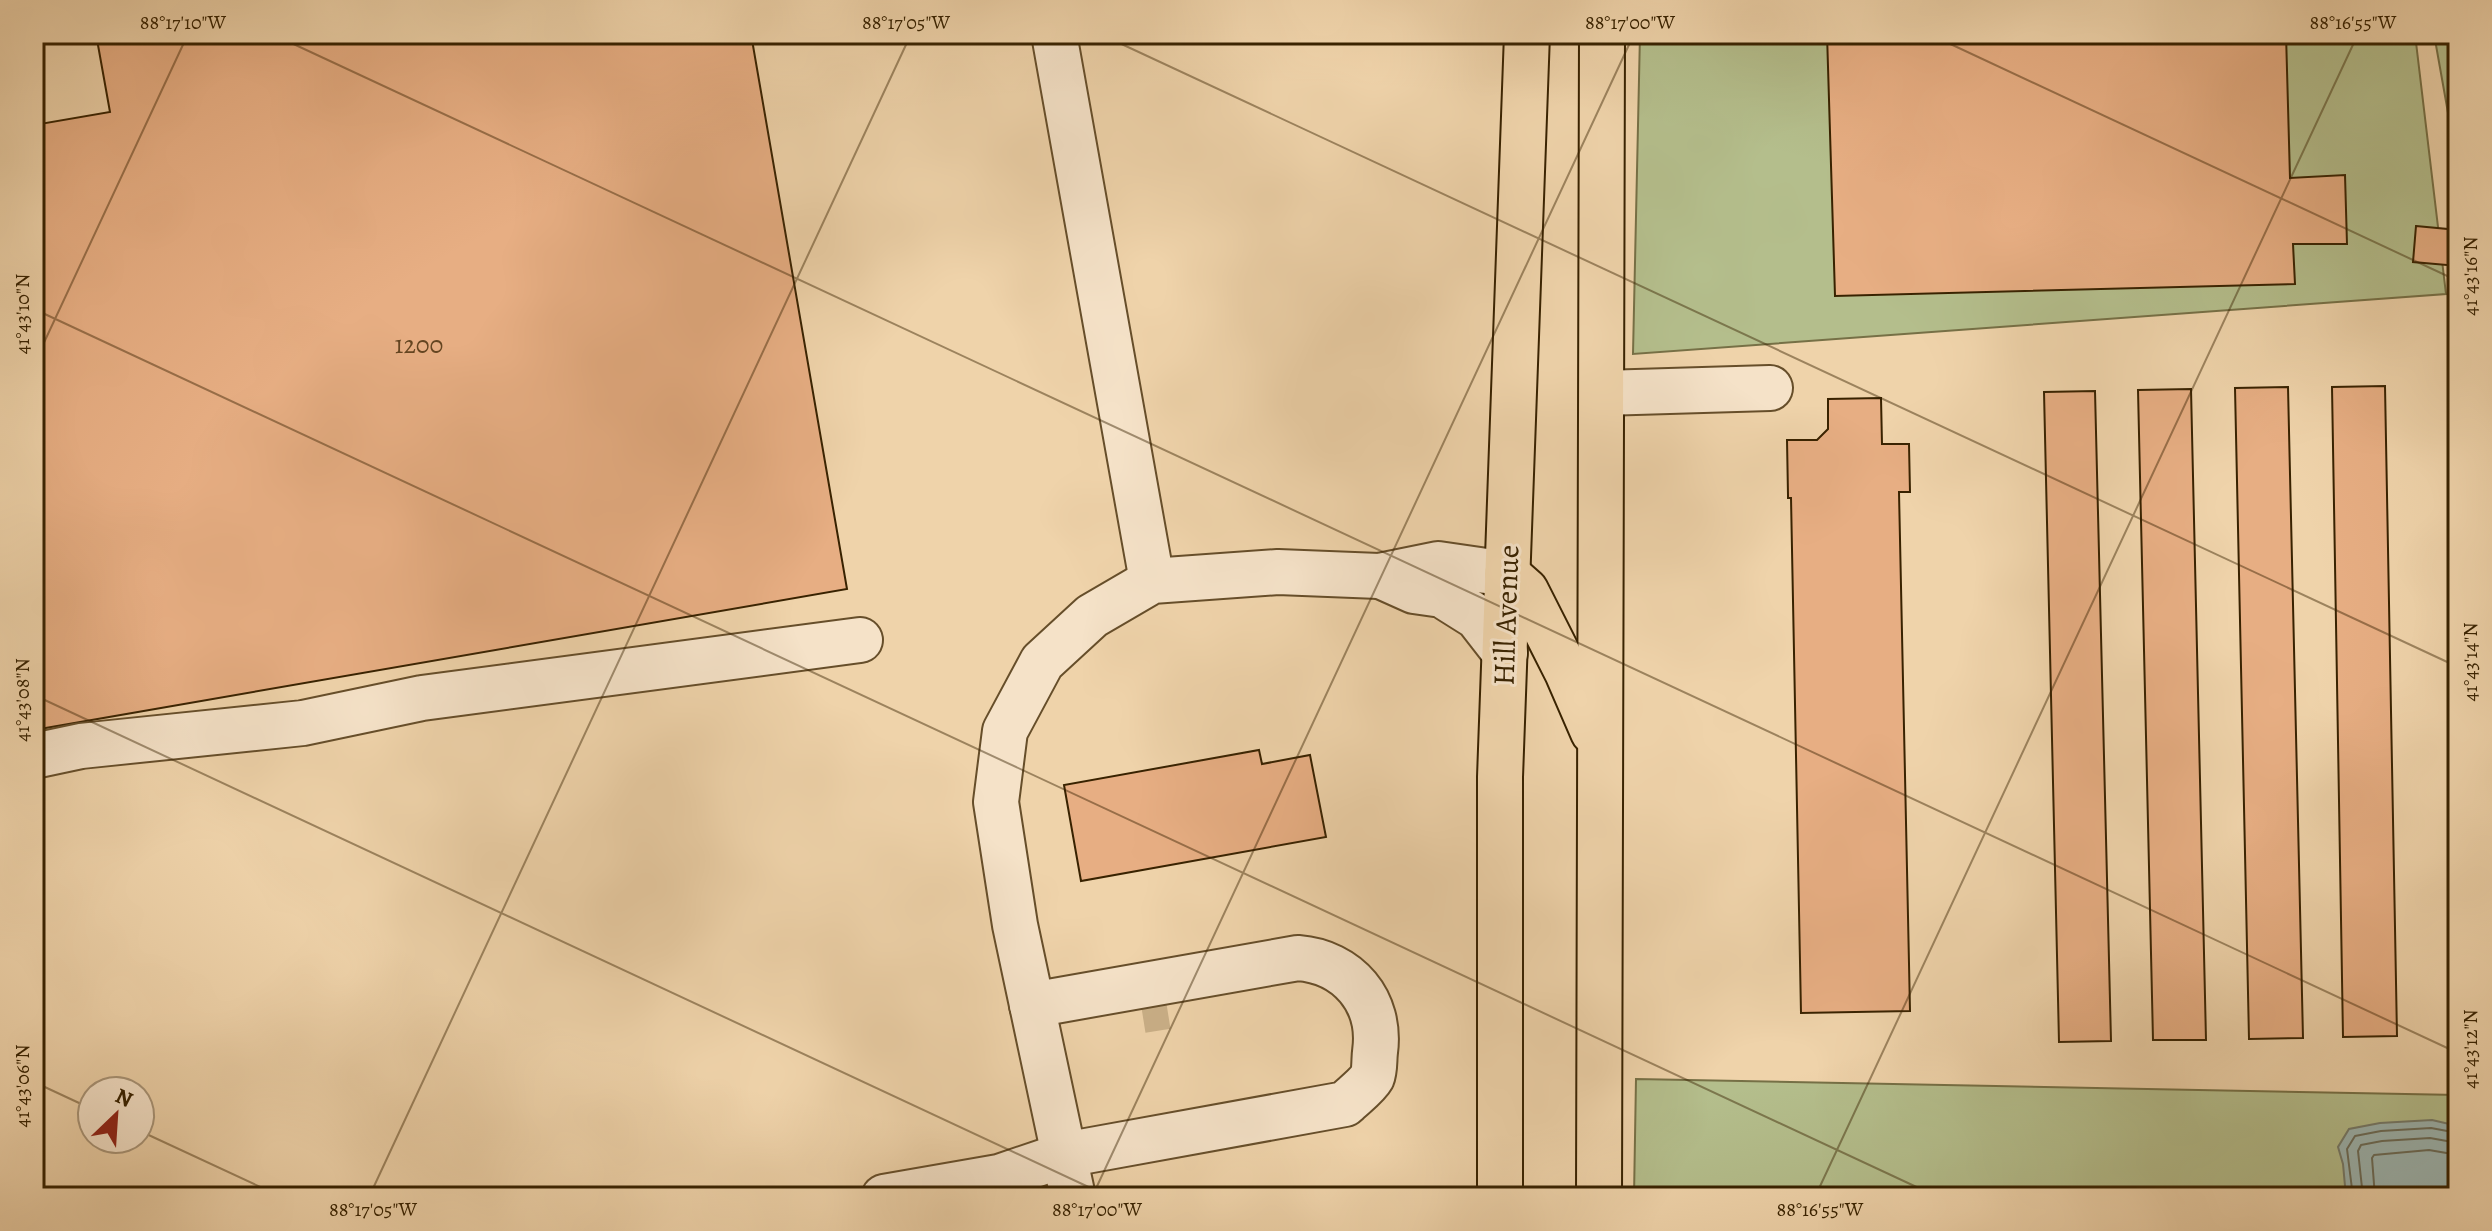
<svg xmlns="http://www.w3.org/2000/svg" width="2492" height="1231" font-family="Alegreya,serif">
  <rect width="100%" height="100%" fill="#efd3aa"/>
  <filter id="stains"><feTurbulence type="fractalNoise" baseFrequency=".0025" numOctaves="4"/><feColorMatrix values="0 0 0 0 .2 0 0 0 0 .09 0 0 0 0 .02 0 0 0 .5 -.17"/></filter>
  <radialGradient id="worn" r=".72"><stop offset=".6" stop-color="#630" stop-opacity="0"/><stop offset="1" stop-color="#630" stop-opacity=".3"/></radialGradient>
  <g fill="#b4be8c" stroke="#767046" stroke-width="2">
    <polygon points="1640,34 2415,34 2446,294 1633,354"/>
    <polygon points="2434,34 2458,34 2458,169"/>
    <polygon points="1636,1079 2458,1095 2458,1197 1634,1197"/>
  </g>
  <polygon fill="#9cb6b2" stroke="#747b6b" stroke-width="2" points="2432,1120 2458,1126 2458,1197 2346,1197 2343,1164 2338,1147 2349,1129 2380,1123"/>
  <g fill="none" stroke-linecap="round" stroke-linejoin="round">
    <g stroke="#6a6c59" stroke-width="2">
      <polyline points="2353,1197 2347,1149 2355,1136 2381,1131 2431,1128 2458,1133"/>
      <polyline points="2363,1197 2358,1151 2361,1145 2382,1141 2430,1138 2458,1143"/>
      <polyline points="2375,1197 2372,1158 2374,1155 2429,1150 2458,1155"/>
    </g>
  </g>
  <g fill="#e7ae83" stroke="#382200" stroke-width="2">
    <polygon points="96,34 751,34 847,589 34,730 34,125 110,112"/>
    <polygon points="1827,34 2286,34 2290,178 2345,175 2347,244 2293,244 2295,284 1835,296"/>
    <polygon points="2416,226 2458,230 2458,266 2413,262"/>
    <polygon points="2385,386 2397,1036 2343,1037 2332,387"/>
    <polygon points="2288,387 2303,1038 2249,1039 2235,388"/>
    <polygon points="2191,389 2206,1040 2153,1040 2138,390"/>
    <polygon points="2095,391 2111,1041 2059,1042 2044,392"/>
    <polygon points="1881,398 1882,444 1909,444 1910,492 1899,492 1910,1011 1801,1013 1791,498 1788,498 1788,495 1787,440 1817,440 1828,429 1828,399"/>
    <polygon points="1259,750 1262,764 1310,755 1326,837 1081,881 1064,785"/>
  </g>
  <g fill="none" stroke-linecap="round" stroke-linejoin="round">
    <polyline stroke="#cab088" stroke-width="44" stroke-dasharray="44 22" stroke-linecap="butt" points="1142,1011 1167,1007"/>
    <defs>
      <g id="minor">
        <polyline points="1054,34 1152,581"/>
        <polyline points="1602,393 1770,388"/>
        <polyline points="1385,578 1414,591 1442,595 1477,617 1505,653"/>
        <polyline points="34,756 81,746 303,723 422,698 860,640"/>
        <path d="M884,1197L999,1177L1064,1155L1345,1104C1353,1096 1367,1086 1372,1077C1375,1070 1374,1059 1375,1052C1382,1001 1348,962 1298,958L1032,1005"/>
        <polyline points="1073,1197 1015,925 996,802 1005,731 1042,662 1092,616 1152,581 1278,572 1379,576 1438,564 1507,574"/>
      </g>
      <g id="major">
        <polyline points="1507,574 1526,591 1567,672 1593,732"/>
        <polyline points="1500,1197 1500,777 1527,34"/>
        <polyline points="1599,1197 1602,34"/>
      </g>
    </defs>
    <use href="#minor" stroke="#664e2a" stroke-width="48"/>
    <use href="#major" stroke="#382200" stroke-width="48"/>
    <use href="#minor" stroke="#f5e2c8" stroke-width="44"/>
    <use href="#major" stroke="#efd3aa" stroke-width="44"/>
  </g>
  <path fill="none" stroke="#382200" stroke-width="2" stroke-opacity="0.45" d="M272,34L2458,1053M1100,34L2458,667M1929,34L2458,281M34,309L1938,1197M34,364L188,34M34,695L1110,1197M34,1082L92,1109M140,1131L282,1197M369,1197L911,34M1092,1197L1634,34M1815,1197L2358,34"/>
  <g text-anchor="middle" stroke-width="6" stroke-linejoin="round" paint-order="stroke">
    <g font-size="26" fill="#644521">
      <text x="419" y="353">1200</text>
    </g>
    <g font-size="30" fill="#382200" stroke="#f5e2c8">
      <text transform="translate(1506 615) rotate(-88)" y="10">Hill Avenue</text>
    </g>
  </g>
  <rect width="2492" height="1231" fill="none" stroke="#efd3aa" stroke-width="88"/>
  <g transform="translate(116 1115) rotate(25)"><circle r="38" fill="#f5e2c8" stroke="#a99578" stroke-width="2"/>
  <path d="M0-6L14 30L0 20L-14 30Z" fill="#8f2418"/>
  <text y="-12" font-size="22" font-weight="bold" text-anchor="middle" fill="#382200">N</text>
  </g>
  <rect x="44" y="44" width="2404" height="1143" fill="none" stroke="#382200" stroke-width="3"/>
  <g font-size="20" text-anchor="middle" fill="#382200">
    <text x="183" y="29">88°17'10"W</text>
    <text x="906" y="29">88°17'05"W</text>
    <text x="1630" y="29">88°17'00"W</text>
    <text x="2353" y="29">88°16'55"W</text>
    <text transform="translate(2470 276) rotate(-90)" y="7">41°43'16"N</text>
    <text transform="translate(22 314) rotate(-90)" y="7">41°43'10"N</text>
    <text transform="translate(2470 662) rotate(-90)" y="7">41°43'14"N</text>
    <text transform="translate(22 700) rotate(-90)" y="7">41°43'08"N</text>
    <text transform="translate(2470 1049) rotate(-90)" y="7">41°43'12"N</text>
    <text transform="translate(22 1086) rotate(-90)" y="7">41°43'06"N</text>
    <text x="373" y="1216">88°17'05"W</text>
    <text x="1097" y="1216">88°17'00"W</text>
    <text x="1820" y="1216">88°16'55"W</text>
  </g>
  <rect width="100%" height="100%" filter="url(#stains)"/>
  <rect width="100%" height="100%" fill="url(#worn)"/>
</svg>
